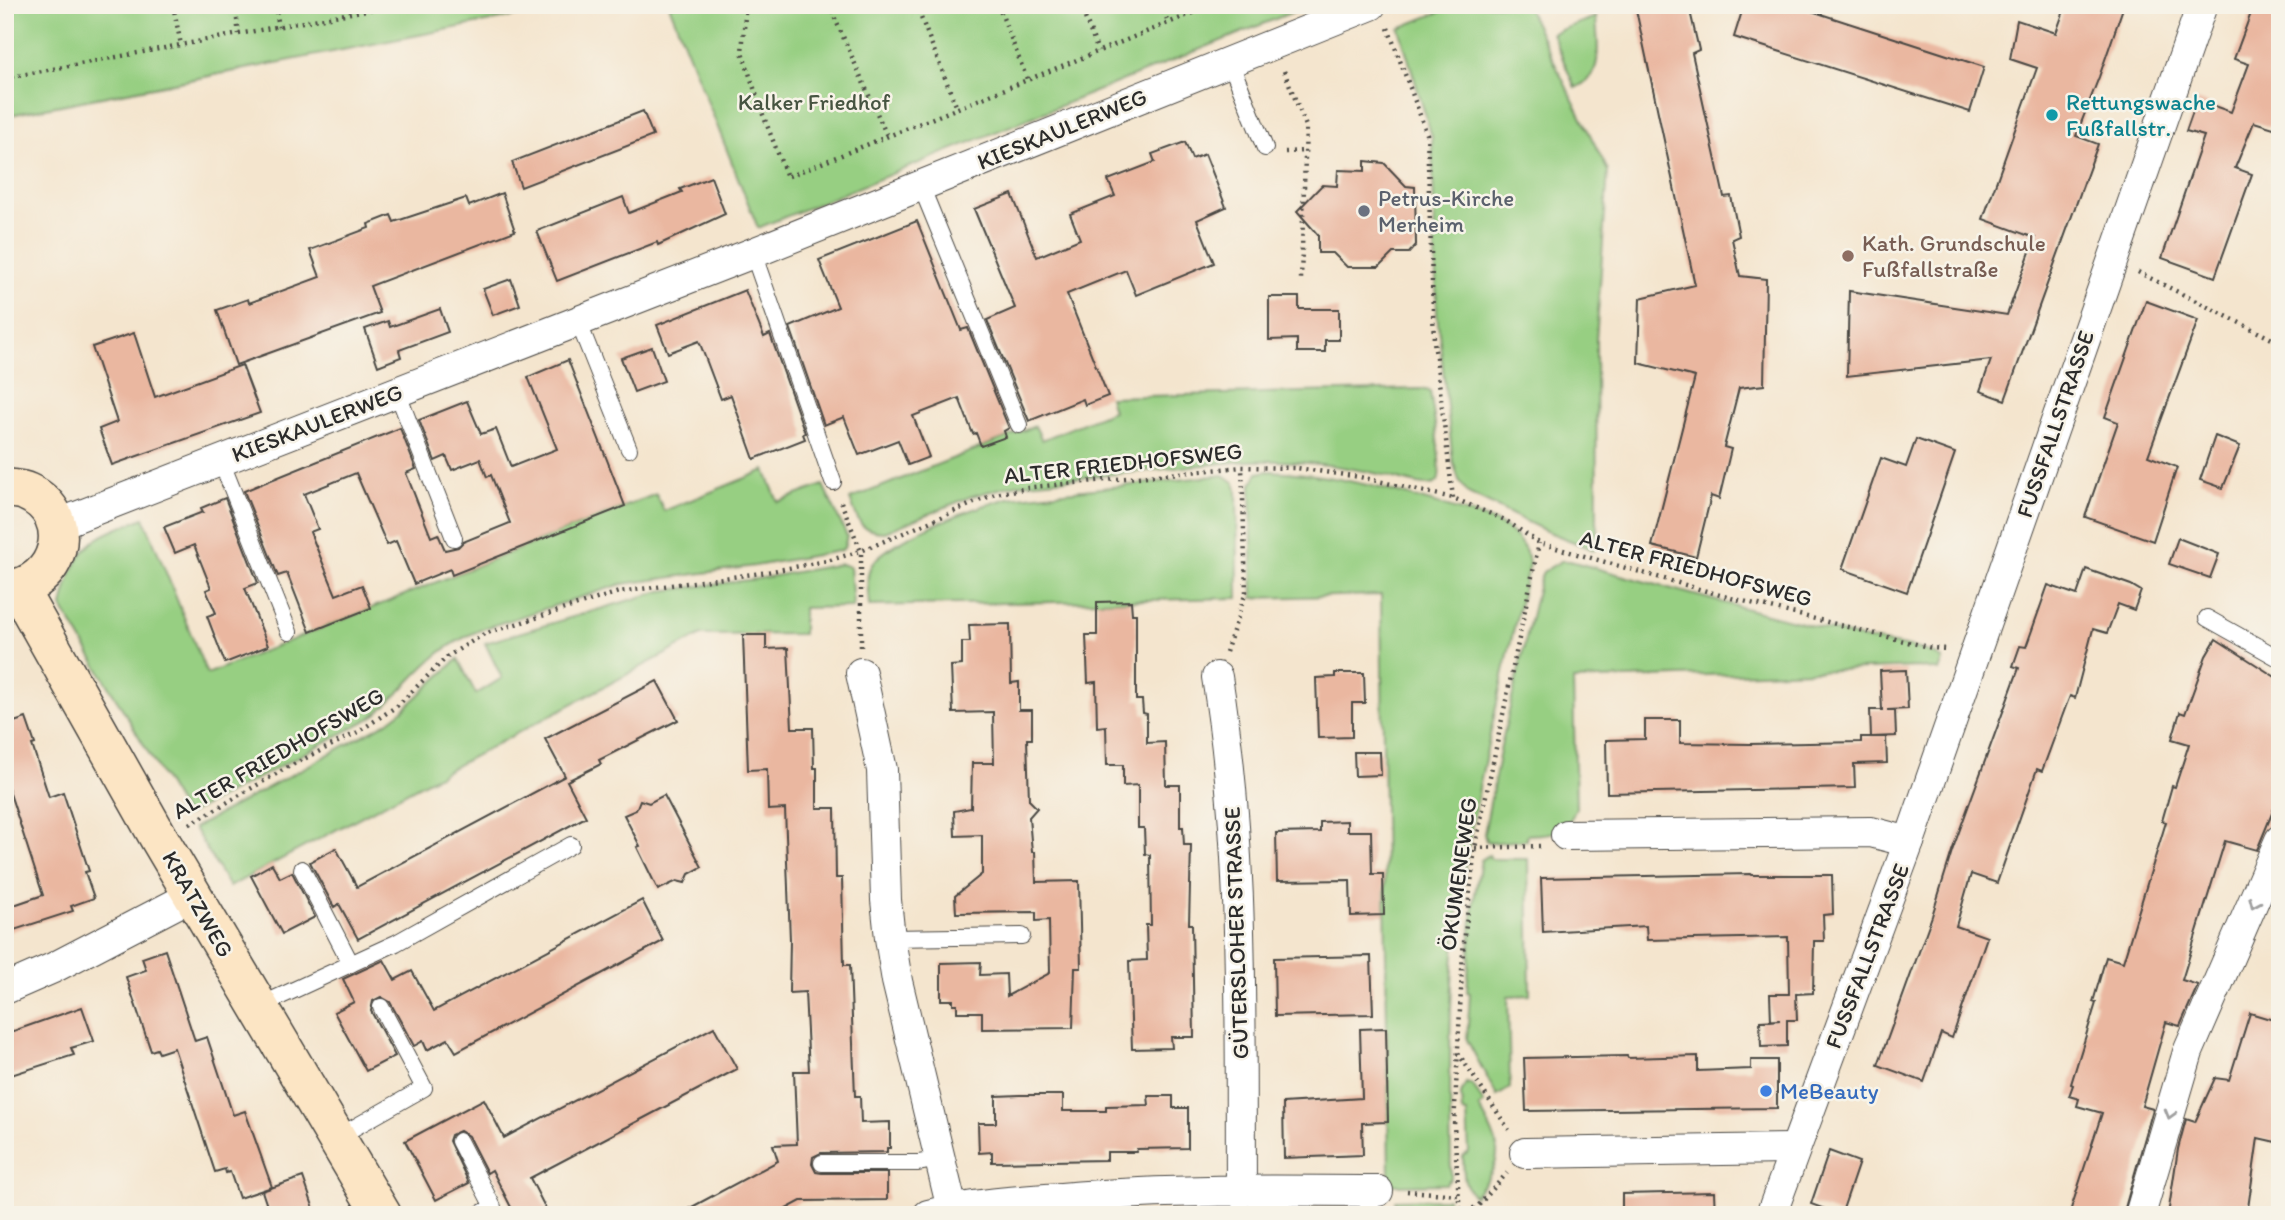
<svg xmlns="http://www.w3.org/2000/svg" width="2285" height="1220" font-family="Itim,sans-serif">
  <rect width="100%" height="100%" fill="#f7f3e8"/>
  <filter id="ink" filterUnits="userSpaceOnUse"><feTurbulence type="fractalNoise" baseFrequency=".0143" numOctaves="2"/><feDisplacementMap in="SourceGraphic" scale="14" xChannelSelector="R" yChannelSelector="G"/><feConvolveMatrix kernelMatrix="1 2 1 2 8 2 1 2 1" color-interpolation-filters="sRGB"/></filter>
  <filter id="wash" filterUnits="userSpaceOnUse"><feTurbulence type="fractalNoise" baseFrequency=".00686" numOctaves="4" result="noise"/><feDisplacementMap in="SourceGraphic" scale="28" xChannelSelector="R" yChannelSelector="G"/><feGaussianBlur stdDeviation="1.57" result="paint"/><feColorMatrix in="noise" values="0 0 0 0 0 0 0 0 0 0 0 0 0 0 0 0 0 1.4 0 .05"/><feComposite in="paint" operator="in"/></filter>
  <g filter="url(#wash)">
    <rect width="100%" height="100%" fill="#f4e5ce"/>
    <g fill="#97cf82" stroke="#617d56" stroke-width="2">
      <polygon points="5,5 572,5 5,116"/>
      <polygon points="669,5 1310,5 758,228"/>
      <polygon points="1457,5 1526,5 1608,171 1596,341 1597,539 1594,550 1546,531 1468,493 1459,480 1453,462 1437,313 1432,137 1399,28"/>
      <path d="M1596,17C1597,45 1606,75 1575,88L1552,33Z"/>
      <path d="M1420,389L1430,391C1432,406 1444,471 1438,481C1432,492 1394,477 1383,475C1333,464 1284,458 1233,462L1017,484L972,496L885,532C859,532 858,521 850,499L1035,426L1042,440L1113,411L1109,397Z"/>
      <path d="M765,470L778,502L823,485L847,536L844,548L839,551L755,566L622,584L485,628C468,635 451,643 436,656C413,675 396,699 371,718L186,816L62,607C66,585 75,557 93,542C106,531 128,525 144,518L207,674L656,494L664,511Z"/>
      <path d="M1267,471C1331,473 1391,490 1451,508C1470,514 1496,519 1511,532C1520,540 1528,552 1529,564C1503,674 1477,785 1460,897C1447,990 1450,1085 1451,1178L1446,1184L1392,1185L1389,1177L1381,595L1253,598L1251,485L1258,473Z"/>
      <path d="M1224,475L1235,483L1237,489L1238,598L869,606C869,595 865,579 870,568C882,540 979,506 1009,498Z"/>
      <path d="M1561,561H1570C1667,588 1764,614 1861,638C1884,644 1926,645 1943,660L1939,671L1919,667L1573,680L1576,808C1566,835 1552,834 1527,835V840L1491,843L1486,841L1484,834L1501,746L1540,578L1543,572Z"/>
      <polygon points="841,564 850,567 853,607 803,608 803,634 701,635 229,887 194,828 386,723 403,710 458,659 476,694 502,678 485,643 661,591 757,579"/>
      <polygon points="1489,855 1491,859 1528,859 1530,995 1508,996 1510,1088 1497,1096 1467,1040 1470,993 1467,992 1473,905 1481,860"/>
      <path d="M1466,1083L1473,1085L1484,1104L1479,1107C1502,1148 1506,1158 1474,1196C1462,1184 1464,1172 1463,1156L1469,1152L1467,1113L1462,1112L1461,1094Z"/>
      <polygon points="1447,1199 1453,1207 1453,1215 1391,1215 1391,1208 1395,1208 1395,1200"/>
    </g>
    <g id="blocks">
      <g fill="#eab7a0">
        <polygon points="1635,5 1682,5 1683,11 1690,11 1699,50 1692,53 1724,197 1731,196 1739,236 1732,239 1740,276 1766,279 1764,385 1739,388 1724,447 1731,449 1719,499 1711,496 1696,557 1652,546 1695,377 1638,363 1640,298 1695,285"/>
        <polygon points="1744,5 1793,5 1984,67 1970,112 1734,37"/>
        <polygon points="2066,5 2124,5 2099,77 2076,136 2098,144 2005,400 1980,391 1991,360 1847,376 1849,291 2007,315 2035,238 1983,219 2037,68 2010,59 2017,20 2056,33"/>
        <polygon points="2254,5 2280,5 2280,130 2254,122 2235,168 2252,174 2215,277 2162,258 2204,136 2186,131 2197,100 2231,112 2249,64 2234,59"/>
        <polygon points="643,111 653,136 521,187 512,162"/>
        <polygon points="1185,142 1192,159 1205,154 1226,207 1197,220 1214,263 1136,295 1126,270 1067,294 1108,396 1085,405 1083,399 1029,421 987,320 1015,308 974,209 1012,194 1037,257 1080,239 1070,214 1115,196 1108,180 1155,162 1152,154"/>
        <polygon points="1365,161 1384,163 1406,186 1415,187 1416,245 1409,253 1393,253 1379,267 1347,267 1333,253 1318,253 1318,235 1297,211 1322,185 1337,186 1338,170 1365,171"/>
        <polygon points="711,177 725,214 658,245 657,242 557,281 537,231 623,197 629,213 682,192 680,189"/>
        <polygon points="502,193 515,231 370,286 380,313 236,365 217,310 248,299 249,303 320,277 310,250 369,228 368,224 391,215 394,222 466,198 469,206"/>
        <polygon points="917,221 961,330 968,328 1009,428 1004,431 1006,437 981,446 976,433 973,434 959,398 913,416 929,457 908,465 898,440 859,455 844,417 824,425 790,327 838,307 819,260"/>
        <polygon points="511,279 520,305 493,315 483,289"/>
        <polygon points="745,290 764,337 770,334 805,433 803,434 805,439 754,459 731,395 721,399 699,341 668,353 657,325"/>
        <polygon points="1269,297 1299,297 1299,309 1339,309 1339,340 1325,340 1325,352 1297,352 1297,339 1269,340"/>
        <polygon points="2146,301 2198,320 2148,456 2177,467 2153,541 2085,517 2118,422 2105,417"/>
        <polygon points="440,309 448,332 399,350 401,357 378,366 365,329 388,321 390,327"/>
        <polygon points="134,333 155,397 242,365 260,413 112,465 99,429 117,422 92,347"/>
        <polygon points="652,347 664,381 634,392 621,358"/>
        <polygon points="568,360 625,506 452,575 450,569 414,584 396,541 387,545 356,473 304,494 318,529 310,532 336,595 362,585 371,608 310,632 287,573 278,576 244,491 400,428 416,469 406,473 431,537 438,534 445,550 458,547 463,542 510,523 491,475 487,477 480,459 452,470 446,456 435,461 419,420 467,401 481,434 496,429 511,467 557,449 528,377"/>
        <polygon points="2215,436 2240,446 2223,488 2200,480"/>
        <polygon points="1916,439 1955,453 1907,592 1842,569 1881,458 1906,467"/>
        <polygon points="225,498 258,583 245,588 268,646 225,663 207,616 216,613 206,590 211,588 194,545 175,553 164,527 203,512 201,508"/>
        <polygon points="2178,538 2219,554 2210,578 2169,564"/>
        <polygon points="2086,569 2131,585 2141,591 2134,610 2118,604 2107,633 2093,629 2075,698 2070,696 2066,706 2042,771 2037,769 1997,883 1971,874 1956,926 1987,937 1952,1038 1941,1033 1924,1082 1878,1065 1932,916 1952,851 2019,668 2013,666 2020,646 2026,647 2048,585 2077,595"/>
        <polygon points="1131,601 1132,614 1136,614 1136,700 1142,700 1143,713 1147,714 1147,743 1165,742 1166,785 1180,785 1180,827 1183,827 1184,845 1191,845 1189,924 1192,924 1194,1037 1171,1037 1172,1048 1132,1049 1129,961 1147,960 1146,925 1151,925 1150,855 1145,854 1144,828 1138,828 1138,785 1123,786 1123,765 1107,765 1106,726 1097,727 1096,682 1088,683 1086,635 1097,635 1097,602"/>
        <polygon points="1010,624 1011,683 1019,682 1019,710 1032,710 1032,739 1027,739 1029,800 1037,808 1029,817 1032,852 1035,852 1036,882 1079,881 1081,968 1075,968 1073,1028 982,1029 982,1012 957,1012 957,1004 953,1004 953,1000 941,1000 941,963 981,962 980,975 1006,974 1007,996 1050,973 1049,920 1036,921 1036,912 956,913 955,896 982,874 982,835 955,836 954,811 971,808 972,763 994,763 993,712 953,713 951,666 962,665 962,642 970,642 969,625"/>
        <polygon points="743,635 766,635 766,649 788,648 792,728 813,728 814,768 817,768 817,808 835,808 836,878 842,878 844,965 850,965 855,1096 860,1096 861,1123 890,1122 890,1148 887,1148 887,1152 821,1153 813,1157 812,1164 816,1172 822,1173 887,1173 887,1200 801,1201 775,1215 677,1215 778,1161 773,1145 797,1144 794,1071 809,1071 805,992 789,993 790,940 785,809 768,810 767,769 748,770"/>
        <polygon points="2216,639 2280,680 2280,794 2257,850 2225,841 2182,980 2198,985 2180,1026 2166,1022 2142,1106 2153,1109 2123,1215 2069,1215 2102,1113 2077,1106 2079,1099 2069,1096 2073,1085 2071,1084 2096,1003 2093,1002 2106,957 2123,962 2166,822 2162,821 2172,786 2175,787 2189,744 2172,739 2180,712 2185,714 2206,656"/>
        <polygon points="1906,670 1908,709 1887,710 1895,710 1896,736 1872,737 1886,737 1887,763 1854,764 1855,788 1607,793 1606,740 1645,739 1645,720 1680,720 1680,743 1750,744 1861,742 1861,737 1871,737 1870,710 1882,710 1880,671"/>
        <polygon points="1335,673 1364,673 1365,703 1352,703 1352,737 1318,738 1316,678 1335,677"/>
        <polygon points="657,681 678,720 599,760 601,764 567,781 586,817 358,939 339,904 334,907 310,862 336,848 357,887 565,776 545,739"/>
        <polygon points="26,718 35,744 32,745 49,797 63,792 89,871 85,872 94,898 71,906 73,911 5,933 5,908 43,895 5,778 5,725"/>
        <polygon points="1354,752 1380,752 1381,775 1355,776"/>
        <polygon points="664,795 702,867 689,874 685,883 677,881 658,890 637,847 640,846 624,815 636,810 640,800 649,803"/>
        <polygon points="1347,821 1347,831 1371,831 1372,874 1383,874 1384,915 1351,916 1350,880 1277,881 1276,833 1320,832 1320,822"/>
        <polygon points="272,864 280,878 292,872 315,917 282,934 251,876"/>
        <polygon points="1750,874 1751,875 1832,875 1833,914 1823,915 1824,941 1814,941 1813,993 1796,994 1797,1020 1787,1020 1787,1046 1761,1047 1760,1021 1780,1020 1771,1021 1770,994 1789,994 1788,937 1647,940 1646,926 1543,932 1541,878"/>
        <polygon points="642,900 663,941 456,1052 448,1039 427,1050 423,1041 414,1046 390,1002 381,997 373,1001 371,1011 395,1056 366,1071 334,1012 354,1002 343,979 384,960 395,980 412,971 434,1011"/>
        <polygon points="165,950 195,1041 207,1037 233,1115 245,1111 272,1187 239,1198 230,1172 226,1173 225,1169 215,1172 174,1048 159,1053 157,1049 151,1051 126,977 146,970 142,958"/>
        <polygon points="1371,956 1373,1014 1275,1016 1274,958"/>
        <polygon points="82,1007 94,1041 71,1048 74,1055 5,1077 5,1034"/>
        <polygon points="2250,1013 2280,1022 2280,1143 2258,1138 2247,1215 2168,1215 2178,1149 2186,1119 2195,1122 2215,1078 2229,1080"/>
        <polygon points="714,1027 737,1069 530,1178 549,1215 515,1215 492,1170 487,1173 468,1136 460,1131 451,1135 449,1141 469,1183 436,1200 405,1141 484,1099 504,1138"/>
        <polygon points="1386,1028 1388,1122 1362,1123 1363,1155 1284,1158 1283,1103 1362,1098 1360,1029"/>
        <polygon points="1627,1056 1628,1058 1698,1056 1698,1071 1751,1069 1751,1060 1777,1060 1777,1108 1526,1111 1524,1058"/>
        <polygon points="1020,1095 1063,1095 1063,1111 1106,1111 1106,1106 1149,1105 1148,1096 1173,1096 1173,1108 1188,1108 1188,1148 1137,1149 1136,1152 1107,1152 1107,1160 992,1162 992,1152 979,1153 978,1123 996,1123 996,1096"/>
        <polygon points="1829,1151 1859,1162 1841,1215 1811,1204"/>
        <polygon points="303,1177 316,1215 270,1215 262,1191"/>
        <polygon points="1714,1192 1715,1215 1622,1215 1622,1194"/>
      </g>
    </g>
  </g>
  <g filter="url(#ink)">
    <use href="#blocks" fill-opacity="0" stroke="#494743" stroke-width="2"/>
    <g fill="none" stroke-linecap="round" stroke-linejoin="round">
      <defs>
        <g id="lane">
          <polyline points="1230,62 1265,148"/>
          <polyline points="921,186 1019,425"/>
          <polyline points="753,253 833,482"/>
          <polyline points="578,321 629,449"/>
          <polyline points="397,392 454,538"/>
          <polyline points="221,461 289,632"/>
          <polyline points="2207,618 2280,659"/>
          <polyline points="302,869 351,964"/>
          <polyline points="890,938 1022,936"/>
          <polyline points="257,1007 396,943 571,845"/>
          <polyline points="336,1138 424,1088 381,1007"/>
          <polyline points="459,1141 493,1207 478,1215"/>
          <polyline points="822,1163 918,1163 940,1159"/>
          <polyline points="1240,1215 1241,1190"/>
        </g>
        <g id="street">
          <polyline points="56,525 753,253 1371,5"/>
          <polyline points="861,673 882,770 886,900 890,938 897,981 952,1209"/>
          <path d="M1217,677C1245,847 1240,1019 1241,1190"/>
          <polyline points="1566,835 1871,832 1909,842"/>
          <polyline points="5,989 53,968 193,895"/>
          <polyline points="1525,1153 1794,1149"/>
          <path d="M928,1215C972,1204 1016,1201 1061,1198C1166,1189 1272,1190 1378,1191"/>
          <polyline points="1771,1215 1909,842 2202,5"/>
          <polyline points="2140,1215 2188,1052 2280,840"/>
        </g>
        <g id="secondary">
          <path d="M5,488C12,489 21,489 27,492C79,515 61,587 5,590"/>
          <polyline points="19,590 160,840 382,1215"/>
        </g>
      </defs>
      <use href="#lane" stroke="#494743" stroke-width="18"/>
      <use href="#street" stroke="#494743" stroke-width="32"/>
      <use href="#secondary" stroke="#494743" stroke-width="41"/>
      <g stroke="#494743" stroke-width="4.5" stroke-dasharray="2 5" stroke-linecap="butt">
        <polyline points="173,5 181,45"/>
        <polyline points="235,5 239,34"/>
        <polyline points="275,5 279,27"/>
        <polyline points="746,5 742,52 762,112 787,177 1213,5"/>
        <polyline points="829,5 887,136"/>
        <polyline points="916,5 957,108"/>
        <polyline points="998,5 1027,79"/>
        <polyline points="1080,5 1098,51"/>
        <polyline points="1161,5 1168,23"/>
        <polyline points="1388,28 1427,134 1434,341 1453,498"/>
        <polyline points="1284,71 1306,126 1301,279"/>
        <polyline points="5,78 393,5"/>
        <polyline points="1285,152 1305,151"/>
        <polyline points="2138,272 2280,343"/>
        <polyline points="841,502 861,551 861,647"/>
        <polyline points="1226,652 1246,592 1242,467"/>
        <polyline points="190,824 288,767 358,732 397,706 448,656 484,634 619,592 761,573 827,561 861,551 995,494 1033,487 1242,467 1297,468 1360,477 1453,498 1505,520 1539,543 1727,597 1932,648 1948,649"/>
        <polyline points="1475,848 1541,846"/>
        <polyline points="1458,1053 1509,1130"/>
        <polyline points="1407,1191 1459,1195"/>
        <polyline points="1460,1214 1478,1206 1507,1173"/>
        <polyline points="1460,1215 1454,1126 1463,951 1475,848 1539,543"/>
      </g>
      <use href="#lane" stroke="#fff" stroke-width="16"/>
      <use href="#street" stroke="#fff" stroke-width="30"/>
      <use href="#secondary" stroke="#fce5c4" stroke-width="38"/>
    </g>
    <defs><path id="oneway-chevron" d="M-2-3.5L2.5 0L-2 3.5" fill="none" stroke-width="1.6" stroke-linecap="round" stroke-linejoin="round" transform="scale(1.75)"/></defs>
    <g stroke="#a0a0a0">
      <use href="#oneway-chevron" transform="translate(2254 903) rotate(113)"/>
      <use href="#oneway-chevron" transform="translate(2170 1114) rotate(106)"/>
    </g>
  </g>
  <circle fill="#0f9aa8" stroke="#f7f3e8" stroke-width="2.5" cx="2052" cy="115" r="7"/>
  <circle fill="#6b7280" stroke="#f7f3e8" stroke-width="2.5" cx="1364" cy="211" r="7"/>
  <circle fill="#8d6e63" stroke="#f7f3e8" stroke-width="2.5" cx="1848" cy="256" r="7"/>
  <circle fill="#3f7fe0" stroke="#f7f3e8" stroke-width="2.5" cx="1766" cy="1091" r="7"/>
  <g text-anchor="middle" stroke-width="5" stroke-linejoin="round" paint-order="stroke">
    <g font-size="23" fill="#465441" stroke="#f7f3e8">
      <text x="814" y="110">Kalker Friedhof</text>
    </g>
    <g font-size="23" fill="#0d838f" stroke="#f7f3e8" text-anchor="start">
      <text x="2066" y="110">Rettungswache<tspan x="2066" dy="26">Fußfallstr.</tspan></text>
    </g>
    <g font-size="23" fill="#2b2b2b" stroke="#f7f3e8">
      <text transform="translate(1062 129) rotate(-22)" y="8">KIESKAULERWEG</text>
      <text transform="translate(317 423) rotate(-21)" y="8">KIESKAULERWEG</text>
      <text transform="translate(2055 424) rotate(-71)" y="8">FUSSFALLSTRASSE</text>
      <text transform="translate(1123 463) rotate(-6)" y="8">ALTER FRIEDHOFSWEG</text>
      <text transform="translate(1696 568) rotate(15)" y="8">ALTER FRIEDHOFSWEG</text>
      <text transform="translate(278 753) rotate(-30)" y="8">ALTER FRIEDHOFSWEG</text>
      <text transform="translate(1458 874) rotate(-82)" y="8">ÖKUMENEWEG</text>
      <text transform="translate(198 904) rotate(60)" y="8">KRATZWEG</text>
      <text transform="translate(1236 933) rotate(-92)" y="8">GÜTERSLOHER STRASSE</text>
      <text transform="translate(1867 956) rotate(-69)" y="8">FUSSFALLSTRASSE</text>
    </g>
    <g font-size="23" fill="#5b616d" stroke="#f7f3e8" text-anchor="start">
      <text x="1378" y="206">Petrus-Kirche<tspan x="1378" dy="26">Merheim</tspan></text>
    </g>
    <g font-size="23" fill="#785e54" stroke="#f7f3e8" text-anchor="start">
      <text x="1862" y="251">Kath. Grundschule<tspan x="1862" dy="26">Fußfallstraße</tspan></text>
    </g>
    <g font-size="23" fill="#366cbe" stroke="#f7f3e8" text-anchor="start">
      <text x="1780" y="1099">MeBeauty</text>
    </g>
  </g>
  <rect width="2285" height="1220" fill="none" stroke="#f7f3e8" stroke-width="28"/>
</svg>
